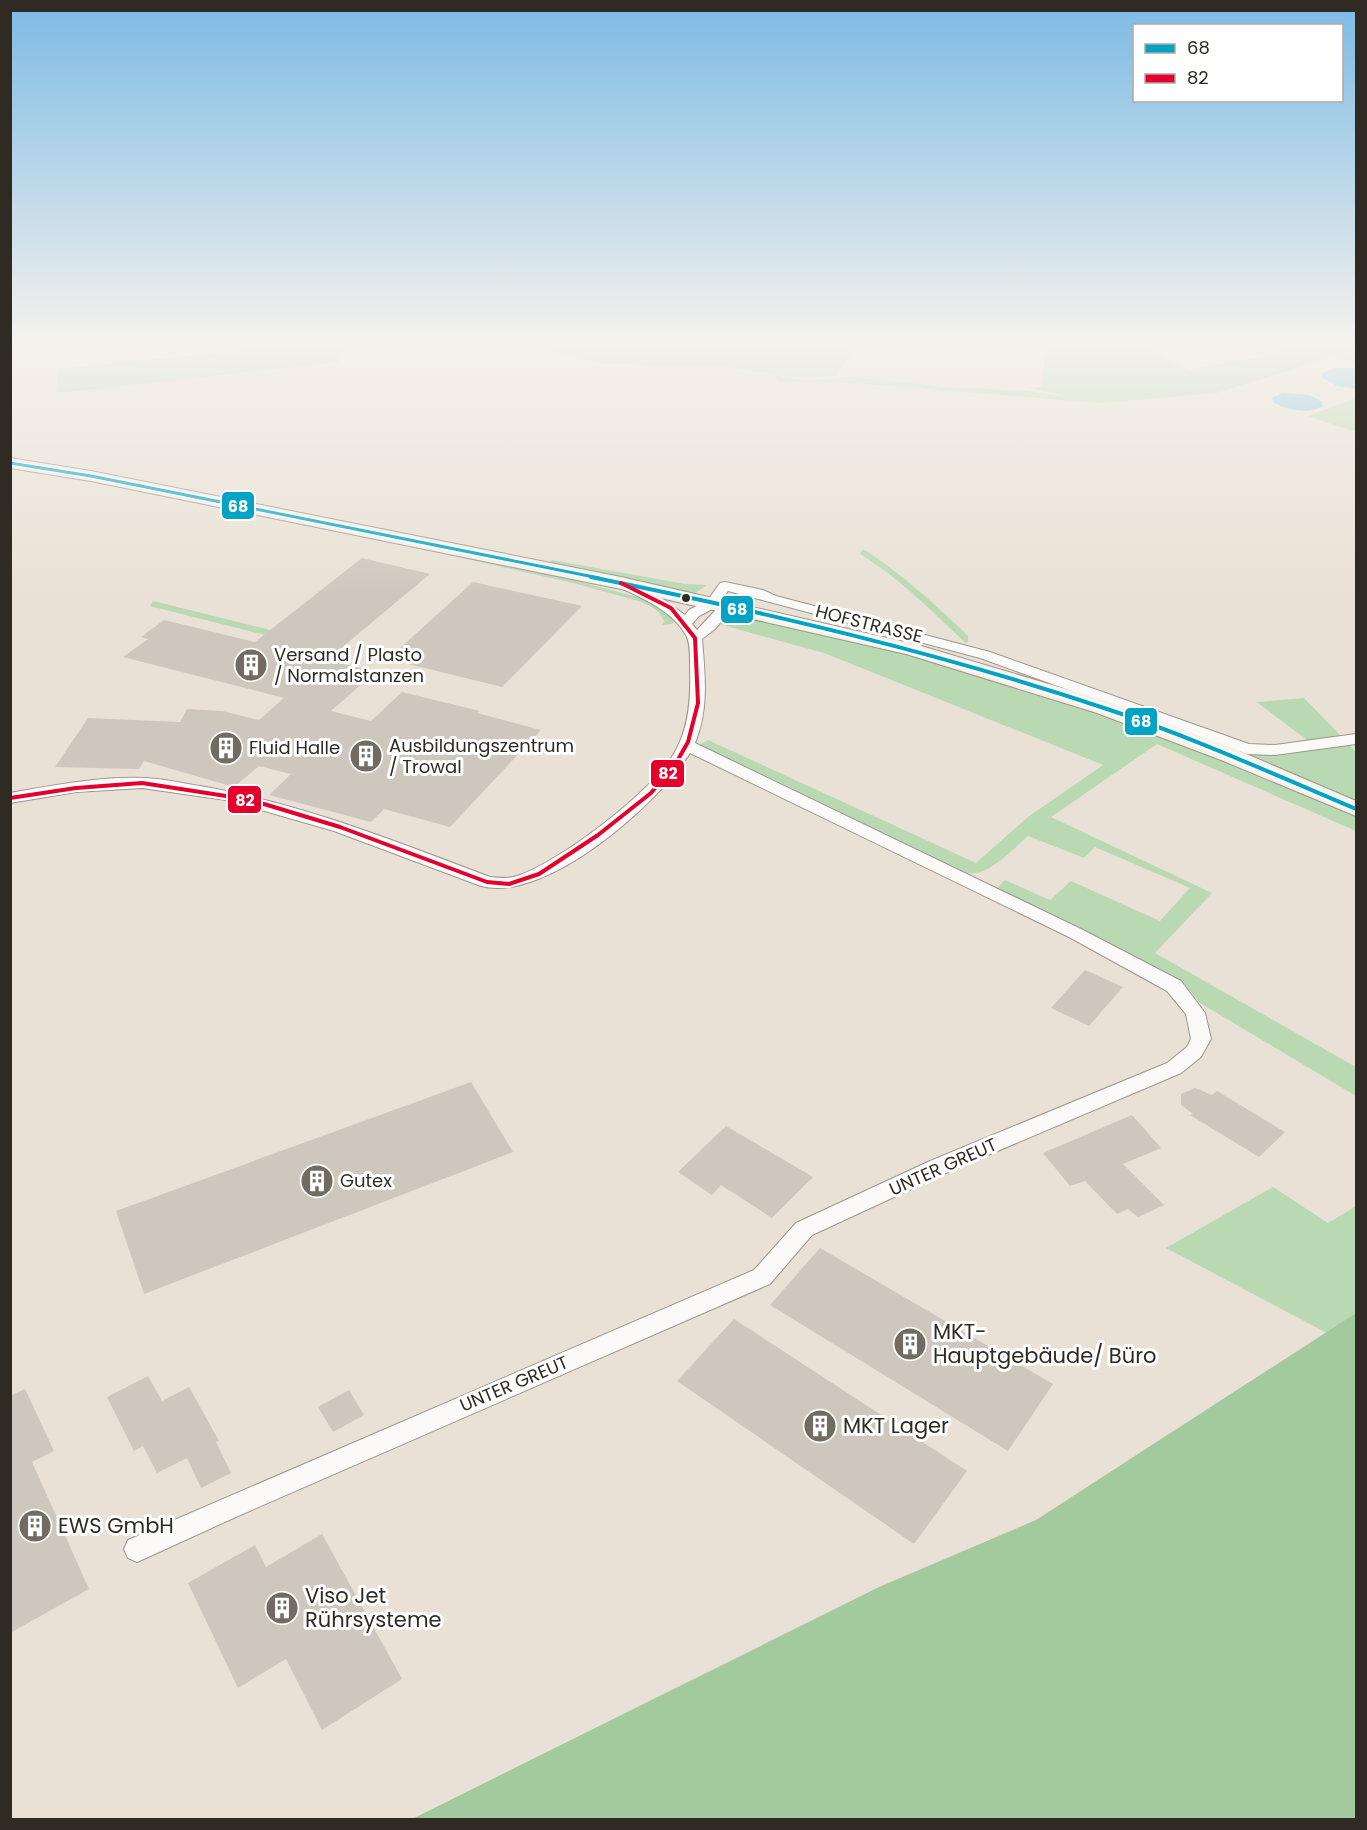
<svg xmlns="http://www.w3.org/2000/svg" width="1367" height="1830" font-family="Poppins,sans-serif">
  <rect width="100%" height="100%" fill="#e9e1d5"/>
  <g fill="#b9d9b3">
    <polygon points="11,340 133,340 11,351"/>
    <polygon points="342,340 453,340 341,351 339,362 59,393 57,369"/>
    <polygon points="506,340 860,340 837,376 802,378 721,366 602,364"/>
    <polygon points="1046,340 1132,340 1189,370 1265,356 1286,348 1299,340 1356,340 1356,363 1335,356 1217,393 1100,403 852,383 778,382 775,376 812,380 849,377 947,387 1026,391 1076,398 1029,388 1042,387"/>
    <polygon points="1356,398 1356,432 1307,416"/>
    <path d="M10,466L44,471L559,576L648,600L669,613L675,621L672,624L662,625L664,621C660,611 652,607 642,602L577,584L440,553L96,483L11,469Z"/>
    <path d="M863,549C902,574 935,604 968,636V642L966,643C931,611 900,578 860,554Z"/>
    <polygon points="552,560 685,584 707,585 695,593 548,564"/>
    <polygon points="153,601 311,640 305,645 150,606"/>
    <path d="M747,617L868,644L1065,699L1292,786L1356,814V831L1157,744L1051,817L1212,893L1155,953L1356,1067V1096L1200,1003L1190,991L1001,892L998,887L1005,880L1050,900L1071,881L1160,921L1190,888L1095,847L1084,858L1028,836C1013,849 988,877 967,873L709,752L699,745L708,740L976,863L1028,817L1103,765L824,653L719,624L730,619Z"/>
    <polygon points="1304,698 1341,736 1307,740 1257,702"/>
    <polygon points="1348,743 1356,752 1356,802 1244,755 1248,751"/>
    <polygon points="1273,1187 1328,1223 1356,1206 1356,1313 1327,1333 1166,1248"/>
  </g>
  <polygon fill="#a3c99f" points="1356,1313 1356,1819 412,1819 879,1587 1036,1520"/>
  <g fill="#79c2e1">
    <polygon points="1334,368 1356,368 1356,389 1337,386 1323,378 1322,373"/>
    <path d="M1282,393L1310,395L1322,402L1323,406C1309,415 1286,410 1273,402L1272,398Z"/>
  </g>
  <g fill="#cdc7bd">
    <polygon points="362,558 430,574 327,660 369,670 358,680 364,682 331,711 371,721 402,692 480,711 477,713 541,730 450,827 384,809 371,822 269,795 291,774 259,766 234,787 144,761 139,769 55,767 88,718 180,722 187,709 222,711 259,720 284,698 123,657 148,639 141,637 164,620 255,642"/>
    <polygon points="473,582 582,606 502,687 388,659"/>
    <polygon points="1085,970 1123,987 1089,1026 1051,1008"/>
    <polygon points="471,1082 513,1152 144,1294 116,1211"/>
    <polygon points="1195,1088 1212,1095 1217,1091 1285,1132 1259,1157 1190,1115 1193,1114 1181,1105 1181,1094"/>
    <polygon points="1132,1115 1161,1148 1123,1164 1164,1205 1138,1217 1128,1209 1117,1214 1085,1181 1070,1186 1043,1153"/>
    <polygon points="726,1126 813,1177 772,1218 721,1185 712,1195 678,1172"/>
    <polygon points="820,1248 1053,1384 1008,1451 770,1305"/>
    <polygon points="734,1319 967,1471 914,1544 677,1381"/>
    <polygon points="148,1376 162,1401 189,1387 219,1441 216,1442 231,1473 201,1488 187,1458 157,1473 143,1446 134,1451 107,1397"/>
    <polygon points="25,1389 54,1451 32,1462 89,1589 10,1633 10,1396"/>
    <polygon points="349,1390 364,1415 333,1432 318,1407"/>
    <polygon points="322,1534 402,1679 322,1730 286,1659 238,1688 188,1583 255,1545 266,1567"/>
  </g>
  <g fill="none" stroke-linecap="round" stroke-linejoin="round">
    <defs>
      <path id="minor" d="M626,581L660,597L685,615L689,610L708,600L720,583L725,582L763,590L776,596L990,652L1249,744L1275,745L1356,734V744L1275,755L1247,754L980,658L728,591L718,606L699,616L692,624L697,630L722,603H732L734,606L715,629L702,639C705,674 709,710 695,743L1081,929L1181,981L1205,1013L1211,1039L1201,1057L1181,1073L946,1173L812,1235L770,1284L238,1516L146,1558L137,1562L128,1558L124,1549L128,1540L754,1270L796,1223L930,1161L1167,1063L1187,1047L1191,1039L1186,1014L1167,991L1069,937L690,753C657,805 546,903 481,886L334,831L226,800L142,788L76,792L10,803V793C55,785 101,776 146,778C164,779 182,783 200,786C300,803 395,841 490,877C499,878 508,879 517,876C560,862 655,790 676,750C689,726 691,698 690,670C690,660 691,644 686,635C673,612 645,599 621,588L619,585L621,582Z"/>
      <polygon id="secondary" points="10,458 91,471 621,577 918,645 1113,703 1237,750 1356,801 1356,816 1221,760 1097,713 906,654 621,589 91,481 10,468"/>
    </defs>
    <use href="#minor" stroke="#9b968d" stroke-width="2"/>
    <use href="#secondary" stroke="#9b968d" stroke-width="2"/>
    <use href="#minor" fill="#fcfaf9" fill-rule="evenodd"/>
    <use href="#secondary" fill="#f5f2ec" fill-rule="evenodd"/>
    <defs>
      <polyline id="bus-1-far1" points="10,463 91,476 599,578"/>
      <path id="bus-1" d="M591,577C764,612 937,652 1104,708C1190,736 1273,774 1356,809"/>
      <polyline id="bus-2" points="10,798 76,788 142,783 226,796 264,804 340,827 487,882 509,884 539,874 598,835 651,793 676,763 688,742 698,703 695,638 671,608 621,583"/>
    </defs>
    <use href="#bus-1-far1" stroke="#fff" stroke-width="6"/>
    <use href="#bus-1" stroke="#fff" stroke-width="8"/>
    <use href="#bus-2" stroke="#fff" stroke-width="8"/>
    <use href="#bus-1-far1" stroke="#02a3c5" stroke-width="3"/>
    <use href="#bus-1" stroke="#02a3c5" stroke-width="4"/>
    <use href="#bus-2" stroke="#e4002b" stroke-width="4"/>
  </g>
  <linearGradient id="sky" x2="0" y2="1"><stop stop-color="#7bbae5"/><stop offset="0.57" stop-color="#f5f2ec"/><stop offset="1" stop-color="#f5f2ec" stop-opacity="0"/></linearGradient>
  <rect width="1367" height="597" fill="url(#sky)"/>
  <defs>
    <symbol id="building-disc" viewBox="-11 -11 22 22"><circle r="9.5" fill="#716b61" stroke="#fff"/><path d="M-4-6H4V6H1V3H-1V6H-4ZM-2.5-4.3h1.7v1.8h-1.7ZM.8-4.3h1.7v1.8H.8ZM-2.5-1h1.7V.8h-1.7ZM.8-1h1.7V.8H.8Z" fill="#fff"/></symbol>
  </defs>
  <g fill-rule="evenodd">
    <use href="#building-disc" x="232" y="646" width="38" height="38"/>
    <use href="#building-disc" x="207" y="729" width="38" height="38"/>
    <use href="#building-disc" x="347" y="737" width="38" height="38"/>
    <use href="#building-disc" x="298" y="1162" width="38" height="38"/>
    <use href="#building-disc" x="891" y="1325" width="38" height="38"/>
    <use href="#building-disc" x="801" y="1407" width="38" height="38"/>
    <use href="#building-disc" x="16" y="1507" width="38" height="38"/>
    <use href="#building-disc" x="263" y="1589" width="38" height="38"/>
  </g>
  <circle fill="#302b22" stroke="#fff" stroke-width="2" cx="686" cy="598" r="5"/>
  <g text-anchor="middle" stroke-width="6" stroke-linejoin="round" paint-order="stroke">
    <g font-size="18" fill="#302b22" stroke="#fff">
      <text transform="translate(869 624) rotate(14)" y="6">HOFSTRASSE</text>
      <text transform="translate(943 1167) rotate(-24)" y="6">UNTER GREUT</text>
      <text transform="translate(514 1384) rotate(-23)" y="6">UNTER GREUT</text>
    </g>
    <g font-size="18" fill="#302b22" stroke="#fff" text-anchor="start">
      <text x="274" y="661">Versand / Plasto<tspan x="274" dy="21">/ Normalstanzen</tspan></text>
      <text x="389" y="752">Ausbildungszentrum<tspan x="389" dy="21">/ Trowal</tspan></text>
      <text x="249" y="754">Fluid Halle</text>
      <text x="340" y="1187">Gutex</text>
    </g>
    <g font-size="21" fill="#302b22" stroke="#fff" text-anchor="start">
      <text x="933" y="1339">MKT-<tspan x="933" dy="24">Hauptgebäude/ Büro</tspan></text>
      <text x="843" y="1433">MKT Lager</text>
      <text x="58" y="1533">EWS GmbH</text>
      <text x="305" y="1603">Viso Jet<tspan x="305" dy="24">Rührsysteme</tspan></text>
    </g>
  </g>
  <g stroke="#fff" stroke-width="2">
    <rect x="221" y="491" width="34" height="29" rx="6" fill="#02a3c5"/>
    <rect x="720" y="595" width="34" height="29" rx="6" fill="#02a3c5"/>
    <rect x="1124" y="707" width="34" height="29" rx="6" fill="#02a3c5"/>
    <rect x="650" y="759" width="35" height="29" rx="6" fill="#e4002b"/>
    <rect x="227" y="785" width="35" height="29" rx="6" fill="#e4002b"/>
  </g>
  <g font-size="16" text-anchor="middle" font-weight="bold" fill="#fff">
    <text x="238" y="512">68</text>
    <text x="737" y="615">68</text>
    <text x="1141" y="727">68</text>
    <text x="668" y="779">82</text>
    <text x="245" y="806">82</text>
  </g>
  <rect width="1367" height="1830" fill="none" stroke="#302b22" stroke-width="24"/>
  <rect x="1133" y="24" width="210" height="78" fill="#ffffff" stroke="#acaaa7" stroke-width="1.5"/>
  <rect x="1145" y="44" width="30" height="9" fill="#02a3c5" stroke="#acaaa7" stroke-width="1.5"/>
  <text x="1187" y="54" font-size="18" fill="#302b22">68</text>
  <rect x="1145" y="74" width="30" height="9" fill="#e4002b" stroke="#acaaa7" stroke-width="1.5"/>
  <text x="1187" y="84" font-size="18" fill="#302b22">82</text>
</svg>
